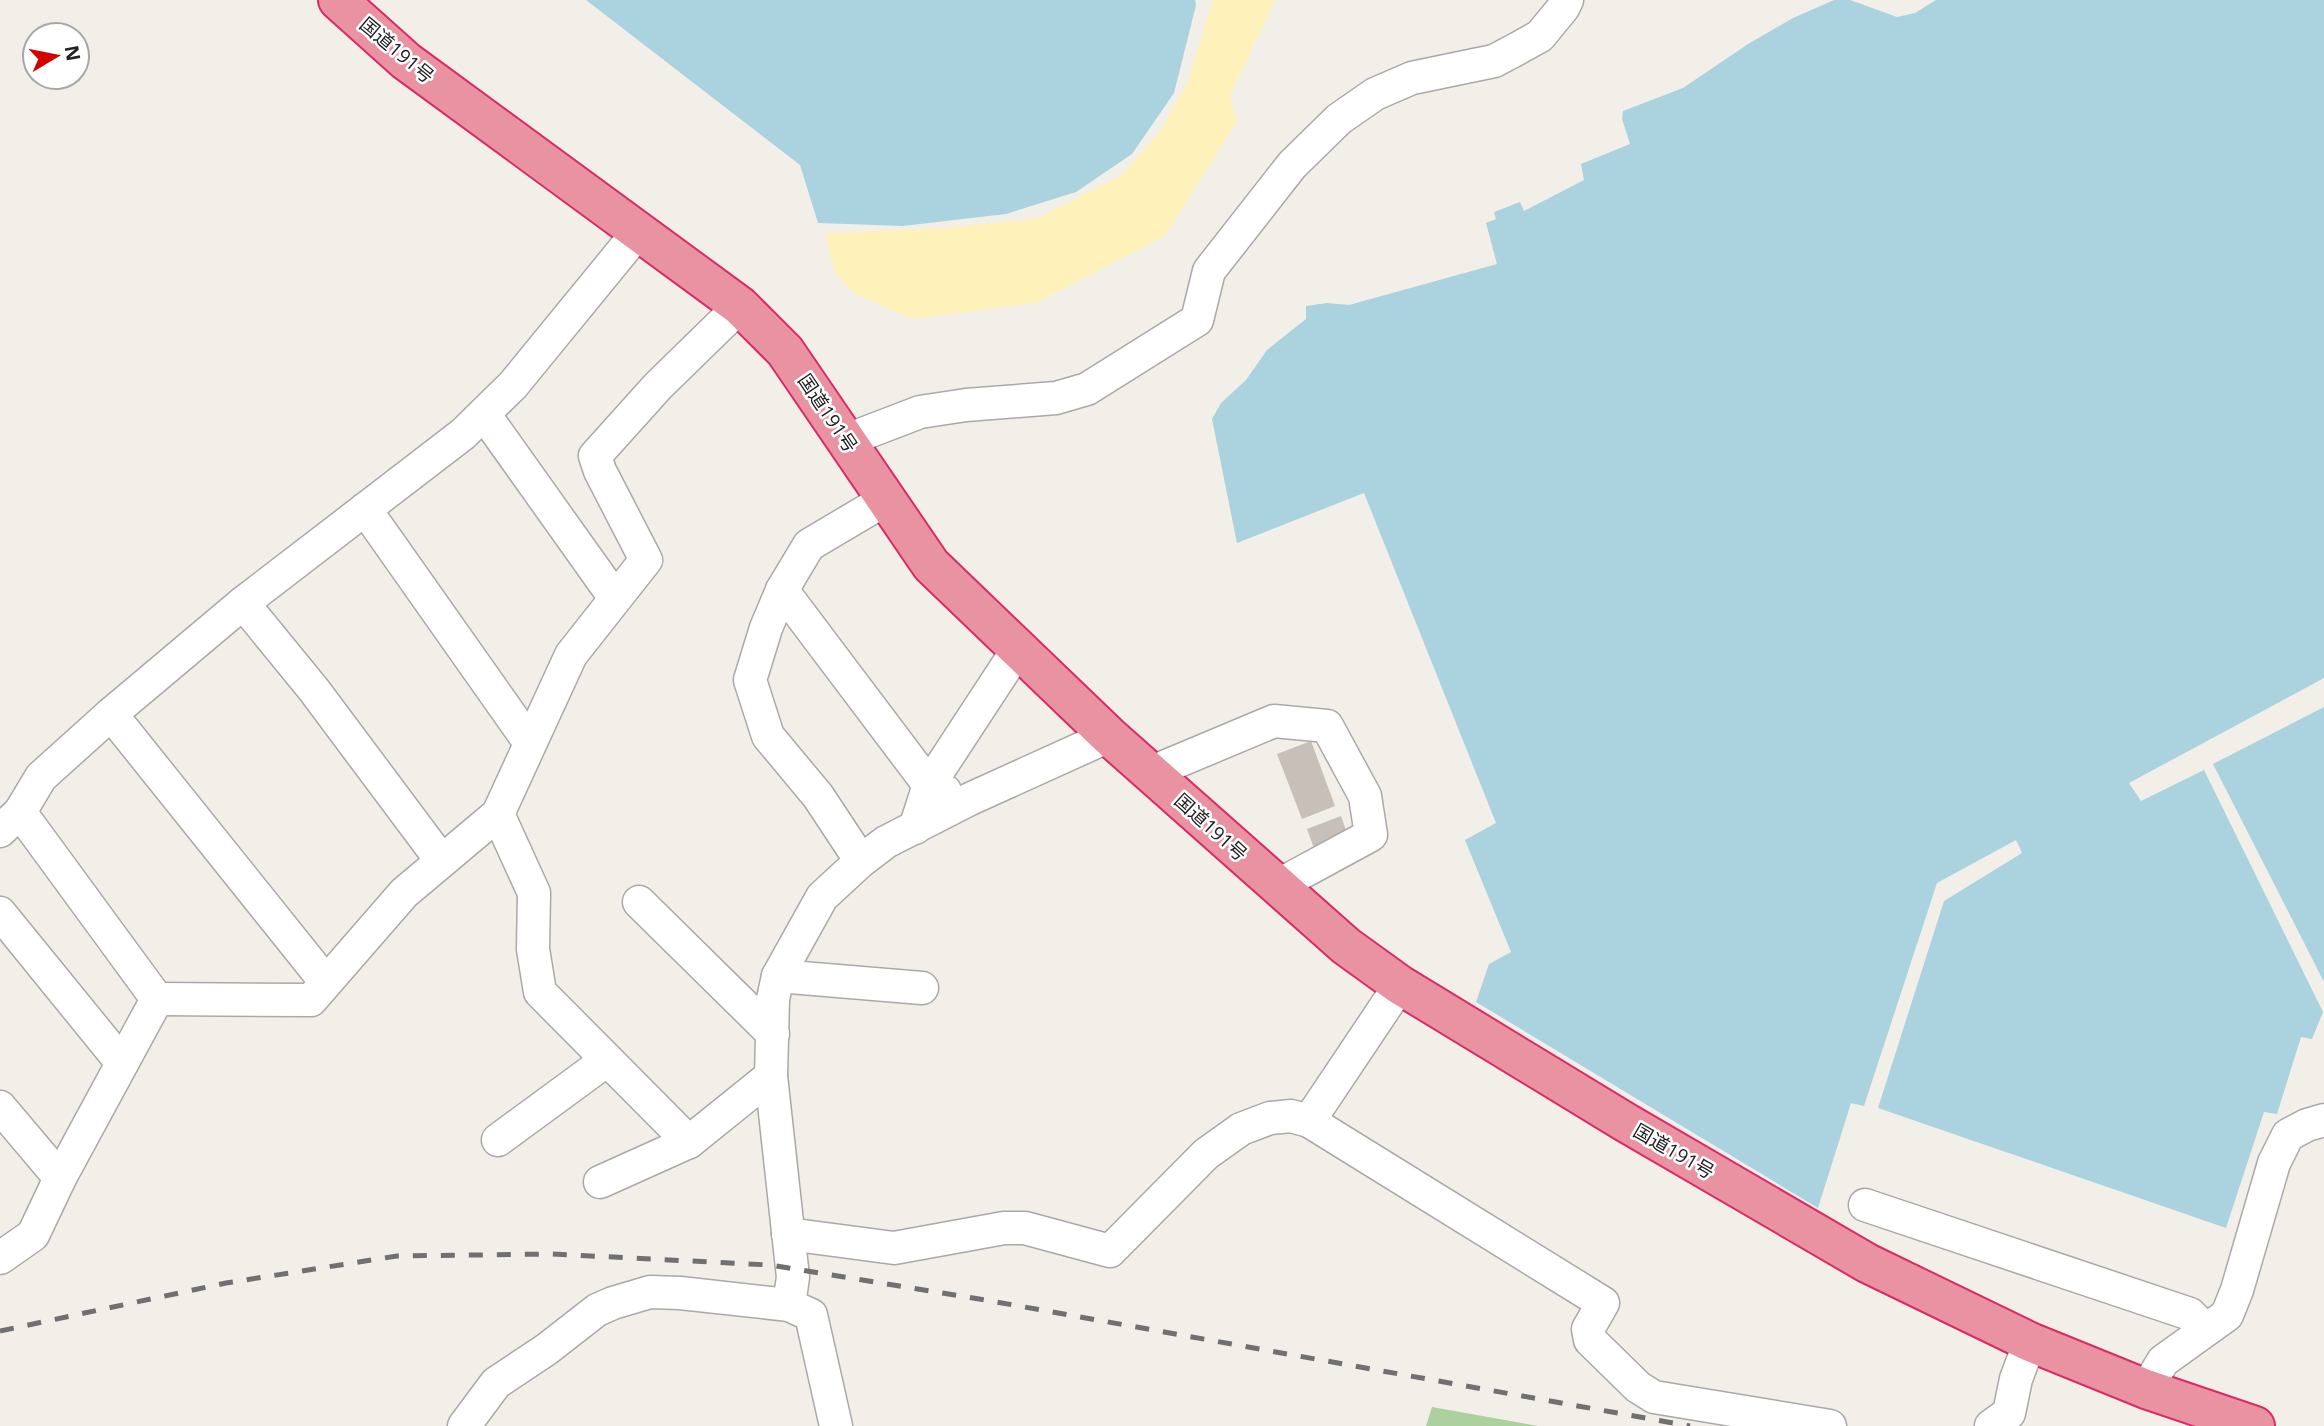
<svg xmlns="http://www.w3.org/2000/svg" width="2324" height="1426" font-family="'Open Sans','Noto Sans JP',sans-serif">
  <rect width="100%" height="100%" fill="#f2efe9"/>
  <polygon fill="#add19e" points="1432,1407 1538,1426 1426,1426"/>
  <polygon fill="#fff1ba" points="1213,0 1275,0 1230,96 1237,121 1165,236 1036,303 913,319 853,293 834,271 825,233 945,228 1036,219 1122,175 1161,130 1188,81"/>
  <g fill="#aad3df">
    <polygon points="586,0 1195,0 1196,5 1174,93 1132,154 1076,192 1006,214 903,226 818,223 800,165"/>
    <polygon points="1834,0 1850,0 1897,17 1915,13 1936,0 2324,0 2324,678 2129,783 2141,801 2204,770 2323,1012 2312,1039 2301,1037 2277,1114 2264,1112 2226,1228 1878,1108 1944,901 2022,853 2016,840 1937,883 1864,1106 1851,1103 1818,1208 1476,1002 1489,964 1511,952 1465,840 1496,823 1364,493 1237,543 1212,419 1221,403 1246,380 1267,350 1306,319 1306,306 1327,303 1349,305 1497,264 1486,223 1496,219 1494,212 1520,202 1524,211 1584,180 1581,164 1630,144 1622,119 1623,111 1683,88 1748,44 1793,18"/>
    <polygon points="2324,707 2324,982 2213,764"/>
  </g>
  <g fill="#c7bfb8">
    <polygon points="1311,741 1335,806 1302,819 1277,754"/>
    <polygon points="1341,816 1349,839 1315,851 1307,829"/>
  </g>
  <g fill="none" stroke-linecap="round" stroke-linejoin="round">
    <defs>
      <g id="minor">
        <polyline points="484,414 615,598"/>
        <polyline points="847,440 920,412 966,405 1056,398 1087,389 1197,320 1209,271 1292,165 1339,119 1375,94 1412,78 1494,61 1515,50 1540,36 1563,8 1567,0"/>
        <polyline points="365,509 530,743"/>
        <polyline points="782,590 929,785 915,828"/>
        <polyline points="243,603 314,690 441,860"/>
        <polyline points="111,714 325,981"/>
        <polyline points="1150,773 1274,721 1327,726 1365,796 1371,835 1277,886"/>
        <polyline points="945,791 929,785 1018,649"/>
        <polyline points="20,812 157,999"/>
        <polyline points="498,814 534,893 533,949 540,992 689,1142 771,1076"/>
        <polyline points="0,831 20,812 41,777 111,714 243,603 463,434 513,385 639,231"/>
        <polyline points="861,861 818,796 768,736 750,680 766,628 782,590 809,545 885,500"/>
        <polyline points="639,902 773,1034"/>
        <polyline points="0,913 122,1063"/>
        <polyline points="778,976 922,988"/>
        <polyline points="157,999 311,1000 404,893 498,814 571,655 646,560 600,471 595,456 658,386 740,306"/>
        <polyline points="0,1107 60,1178"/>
        <polyline points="1309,1121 1603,1303 1588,1329 1590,1340 1638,1387 1654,1397 1830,1426"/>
        <polyline points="498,1140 607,1060"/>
        <polyline points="600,1182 689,1142"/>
        <polyline points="1865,1205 2190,1314 2205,1330"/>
        <polyline points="788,1234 894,1248 1004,1228 1025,1228 1110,1251 1206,1154 1241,1129 1270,1118 1291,1116 1309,1121 1400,985"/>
        <polyline points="0,1258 33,1235 60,1178 157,999"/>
        <polyline points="789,1305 793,1277 771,1076 773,999 778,976 822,897 861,861 886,842 970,799 1109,736"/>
        <polyline points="2146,1389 2163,1361 2227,1315 2237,1290 2274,1163 2288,1135 2307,1125 2324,1120"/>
        <polyline points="464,1426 496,1383 547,1349 597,1310 613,1303 650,1292 680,1293 789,1305 811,1315 836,1426"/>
        <polyline points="1991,1426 2009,1413 2016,1379 2030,1342"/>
      </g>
      <polyline id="highway" points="338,0 406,61 740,306 785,351 931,565 1109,736 1346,946 1400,985 1625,1122 1867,1263 2030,1342 2146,1389 2255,1426"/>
    </defs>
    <use href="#minor" stroke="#a9a9a9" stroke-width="35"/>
    <use href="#highway" stroke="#dc2a67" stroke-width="42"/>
    <use href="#minor" stroke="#fff" stroke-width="32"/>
    <use href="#highway" stroke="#e892a2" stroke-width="38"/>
    <polyline stroke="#707070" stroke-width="5" stroke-dasharray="14 14" stroke-linecap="butt" points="0,1331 226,1283 397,1256 552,1254 770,1265 991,1301 1690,1426"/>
  </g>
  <g text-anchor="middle" stroke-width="5" stroke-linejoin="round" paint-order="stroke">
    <g font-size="19" fill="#222" stroke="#fff">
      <text transform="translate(397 50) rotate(40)" y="7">国道191号</text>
      <text transform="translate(828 413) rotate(56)" y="7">国道191号</text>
      <text transform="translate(1211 827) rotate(42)" y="7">国道191号</text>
      <text transform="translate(1674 1151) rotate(30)" y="7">国道191号</text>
    </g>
  </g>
  <g transform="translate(56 56) rotate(80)"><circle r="33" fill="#ffffff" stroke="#a7a7a7" stroke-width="2"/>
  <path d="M0-5L12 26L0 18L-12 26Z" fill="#d40000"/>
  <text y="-10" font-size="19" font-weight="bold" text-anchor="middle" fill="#222222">N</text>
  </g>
</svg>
